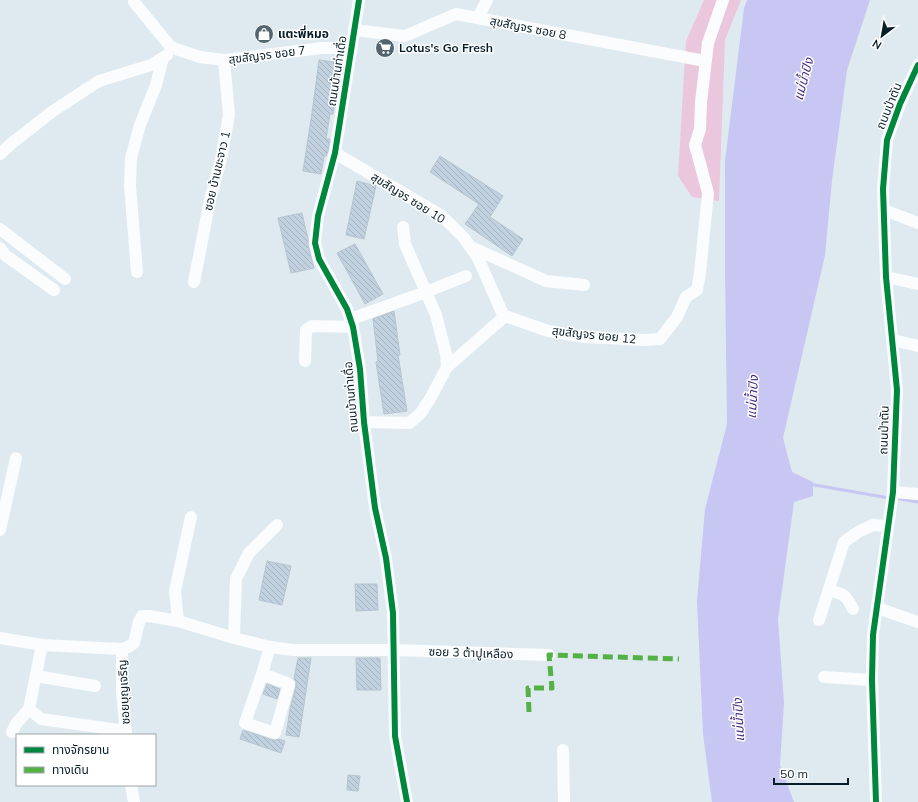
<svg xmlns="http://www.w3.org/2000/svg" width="918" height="802" font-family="Mulish,'Noto Sans Thai',sans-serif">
  <defs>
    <pattern id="building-back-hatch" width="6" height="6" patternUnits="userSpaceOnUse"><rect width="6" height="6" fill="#c1d1e0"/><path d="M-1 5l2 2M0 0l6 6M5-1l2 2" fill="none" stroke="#a4b3c0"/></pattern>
  </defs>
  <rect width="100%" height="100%" fill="#deeaf0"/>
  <polygon fill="#eac7dc" points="704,0 741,0 725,40 719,201 692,197 678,176 686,41"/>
  <polygon fill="#c8c6f2" points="747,0 870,0 847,70 832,180 825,255 783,438 792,472 813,482 813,496 794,502 778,619 784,703 780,765 794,802 712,802 703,734 697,601 705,509 727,424 725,270 725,161 744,8"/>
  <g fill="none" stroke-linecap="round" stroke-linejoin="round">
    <g stroke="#c8c6f2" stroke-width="3">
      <polyline points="809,484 889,498"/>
      <polyline points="894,498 918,502"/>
    </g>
  </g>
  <g fill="url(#building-back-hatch)" stroke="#b8c4ce">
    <polygon points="319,60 342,63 333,114 330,114 326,139 330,139 328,151 326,156 324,156 321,174 303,171 312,113"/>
    <polygon points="440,156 503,196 490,217 523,239 512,256 465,224 479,204 430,172"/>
    <polygon points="357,181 376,186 364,239 346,235"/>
    <polygon points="302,213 308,239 308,245 312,261 314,268 291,273 278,218"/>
    <polygon points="355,244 383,294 365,304 337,253"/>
    <polygon points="394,311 400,355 398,355 407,411 384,414 376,362 378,361 373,319"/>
    <polygon points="267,561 291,566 282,605 259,600"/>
    <polygon points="355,584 377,584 378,610 356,611"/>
    <polygon points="298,658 311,658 299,737 286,735 290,709 296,686 296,682 294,679"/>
    <polygon points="356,658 380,658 381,690 357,690"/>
    <polygon points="267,684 280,689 277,699 263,694"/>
    <polygon points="243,730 273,740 276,740 279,739 285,741 281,753 240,739"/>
    <polygon points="348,775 360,776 358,791 347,790"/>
  </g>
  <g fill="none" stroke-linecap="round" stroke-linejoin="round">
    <g stroke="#fafcfd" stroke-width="12">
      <polyline points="359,0 335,153 318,216 315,243 319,259 347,309 353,327 360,369 364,422 375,508 386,558 393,613 395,736 407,802"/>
      <polyline points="134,2 170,46 176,49 200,57 224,60 322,48 352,48"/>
      <polyline points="478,18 487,0"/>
      <polyline points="354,30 405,36 456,14 705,61"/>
      <polyline points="335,153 442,216 464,238 478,258 504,317"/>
      <polyline points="0,154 12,143 53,111 99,81 151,65 167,55"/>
      <polyline points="884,210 918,223"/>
      <polyline points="403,227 405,244 436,315 446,354 447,367"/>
      <polyline points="0,229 65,279"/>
      <polyline points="471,247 546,281 584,285"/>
      <polyline points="0,248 5,255 54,290"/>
      <polyline points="137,272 130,186 131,158 140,125 156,85 163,58"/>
      <polyline points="886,277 918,284"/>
      <polyline points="194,282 210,200 221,159 229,115 224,60"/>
      <polyline points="351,319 426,292 466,276"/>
      <polyline points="893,340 918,346"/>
      <polyline points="305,361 306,330 312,326 353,327"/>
      <polyline points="364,422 409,423 420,414 430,399 447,367 504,317 508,317 548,331 584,337 644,340 660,339 677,317 686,297 697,290 700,273 708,193 695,145 700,129 701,102 708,43 723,0"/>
      <polyline points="893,492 918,494"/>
      <polyline points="0,530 16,458"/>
      <path d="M829,590C845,595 845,594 853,609"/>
      <polyline points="877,608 918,622"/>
      <polyline points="819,620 844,542 858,532 873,525 888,526"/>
      <polyline points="178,621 175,591 191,517"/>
      <polyline points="0,638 42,645 122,649 128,647 134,643 139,622 142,616 149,616 178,621 234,638 270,647 292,650 394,650 549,655"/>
      <polyline points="234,638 236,579 249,553 277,525"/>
      <polyline points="122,649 122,692 126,735"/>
      <polyline points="262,674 289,684 275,733 245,723 262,674 270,647"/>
      <polyline points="36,676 95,686"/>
      <polyline points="824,677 872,680"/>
      <polyline points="29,709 41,719 126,731"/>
      <polyline points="12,732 16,724 29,709 42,645"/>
      <polyline points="563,750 564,802"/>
      <polyline points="131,785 134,802"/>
      <polyline points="876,802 872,680 873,635 893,492 897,390 886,277 883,189 887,140 900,104 918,65"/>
    </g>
    <polyline stroke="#54b146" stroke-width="5" stroke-dasharray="10 5" stroke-linecap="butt" points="529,712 528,688 552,688 549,655 679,659"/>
    <defs>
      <g id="cycleway">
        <polyline points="359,0 335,153 318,216 315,243 319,259 347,309 353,327 360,369 364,422 375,508 386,558 393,613 395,736 407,802"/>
        <polyline points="876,802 872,680 873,635 893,492 897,390 886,277 883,189 887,140 900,104 918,65"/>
      </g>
    </defs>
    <use href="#cycleway" stroke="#fff" stroke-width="8"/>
    <use href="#cycleway" stroke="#00873e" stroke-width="6"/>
  </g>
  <defs>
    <symbol id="shop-disc" viewBox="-11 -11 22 22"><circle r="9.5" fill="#52656f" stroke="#fff"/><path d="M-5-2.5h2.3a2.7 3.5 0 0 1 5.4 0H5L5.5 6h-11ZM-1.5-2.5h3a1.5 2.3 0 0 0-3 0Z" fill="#fff"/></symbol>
    <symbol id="supermarket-disc" viewBox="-11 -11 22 22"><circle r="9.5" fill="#52656f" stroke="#fff"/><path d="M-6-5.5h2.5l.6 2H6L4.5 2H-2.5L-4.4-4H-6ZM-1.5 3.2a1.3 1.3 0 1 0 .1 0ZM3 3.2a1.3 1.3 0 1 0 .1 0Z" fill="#fff"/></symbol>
  </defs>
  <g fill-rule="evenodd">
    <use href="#shop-disc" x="253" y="23" width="22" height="22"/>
    <use href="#supermarket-disc" x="374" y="37" width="22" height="22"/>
  </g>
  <g text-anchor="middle" stroke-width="3" stroke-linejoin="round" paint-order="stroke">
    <g font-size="12" fill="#071e29" stroke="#fff">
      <text transform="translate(528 28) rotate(11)" y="4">สุขสัญจร ซอย 8</text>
      <text transform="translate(267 55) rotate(-7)" y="4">สุขสัญจร ซอย 7</text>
      <text transform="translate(337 71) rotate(-81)" y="4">ถนนบ้านท่าเดื่อ</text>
      <text transform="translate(889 106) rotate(-68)" y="4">ถนนป่าตัน</text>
      <text transform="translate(217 171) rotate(-77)" y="4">ซอย บ้านขะจาว 1</text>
      <text transform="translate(408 198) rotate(32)" y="4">สุขสัญจร ซอย 10</text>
      <text transform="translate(594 335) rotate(6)" y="4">สุขสัญจร ซอย 12</text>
      <text transform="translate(351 397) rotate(-95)" y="4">ถนนบ้านท่าเดื่อ</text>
      <text transform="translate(884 430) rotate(-88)" y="4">ถนนป่าตัน</text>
      <text transform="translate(471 653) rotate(2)" y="4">ซอย 3 ต้าปูเหลือง</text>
      <text transform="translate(124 692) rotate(-93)" y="4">ซอยบุญเจริญ</text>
    </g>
    <g font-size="12" font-weight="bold" fill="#071e29" stroke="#fff" text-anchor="start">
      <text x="278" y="38">แตะพี่หมอ</text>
      <text x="399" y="52">Lotus's Go Fresh</text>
    </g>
    <g font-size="13" font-style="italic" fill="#442d83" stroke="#fff">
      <text transform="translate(803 79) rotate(-75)" y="5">แม่น้ำปิง</text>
      <text transform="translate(752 397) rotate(-87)" y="5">แม่น้ำปิง</text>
      <text transform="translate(738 720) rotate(-93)" y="5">แม่น้ำปิง</text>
    </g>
  </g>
  <rect x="16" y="734" width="140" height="52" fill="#ffffff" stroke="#9ca5a9"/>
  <rect x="24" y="747" width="20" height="6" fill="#00873e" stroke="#9ca5a9"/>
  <text x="52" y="754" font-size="12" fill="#071e29">ทางจักรยาน</text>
  <rect x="24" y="767" width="20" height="6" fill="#54b146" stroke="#9ca5a9"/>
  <text x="52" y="774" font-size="12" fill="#071e29">ทางเดิน</text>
  <g transform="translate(882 36) rotate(211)" stroke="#ffffff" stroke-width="3" paint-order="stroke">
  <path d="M0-3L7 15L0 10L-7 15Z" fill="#071e29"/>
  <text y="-6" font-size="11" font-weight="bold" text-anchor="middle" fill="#071e29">N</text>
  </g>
  <path d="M774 778v6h74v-6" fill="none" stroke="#071e29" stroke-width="2"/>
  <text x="780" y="778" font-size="12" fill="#071e29" stroke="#ffffff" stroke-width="3" paint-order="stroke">50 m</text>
</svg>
